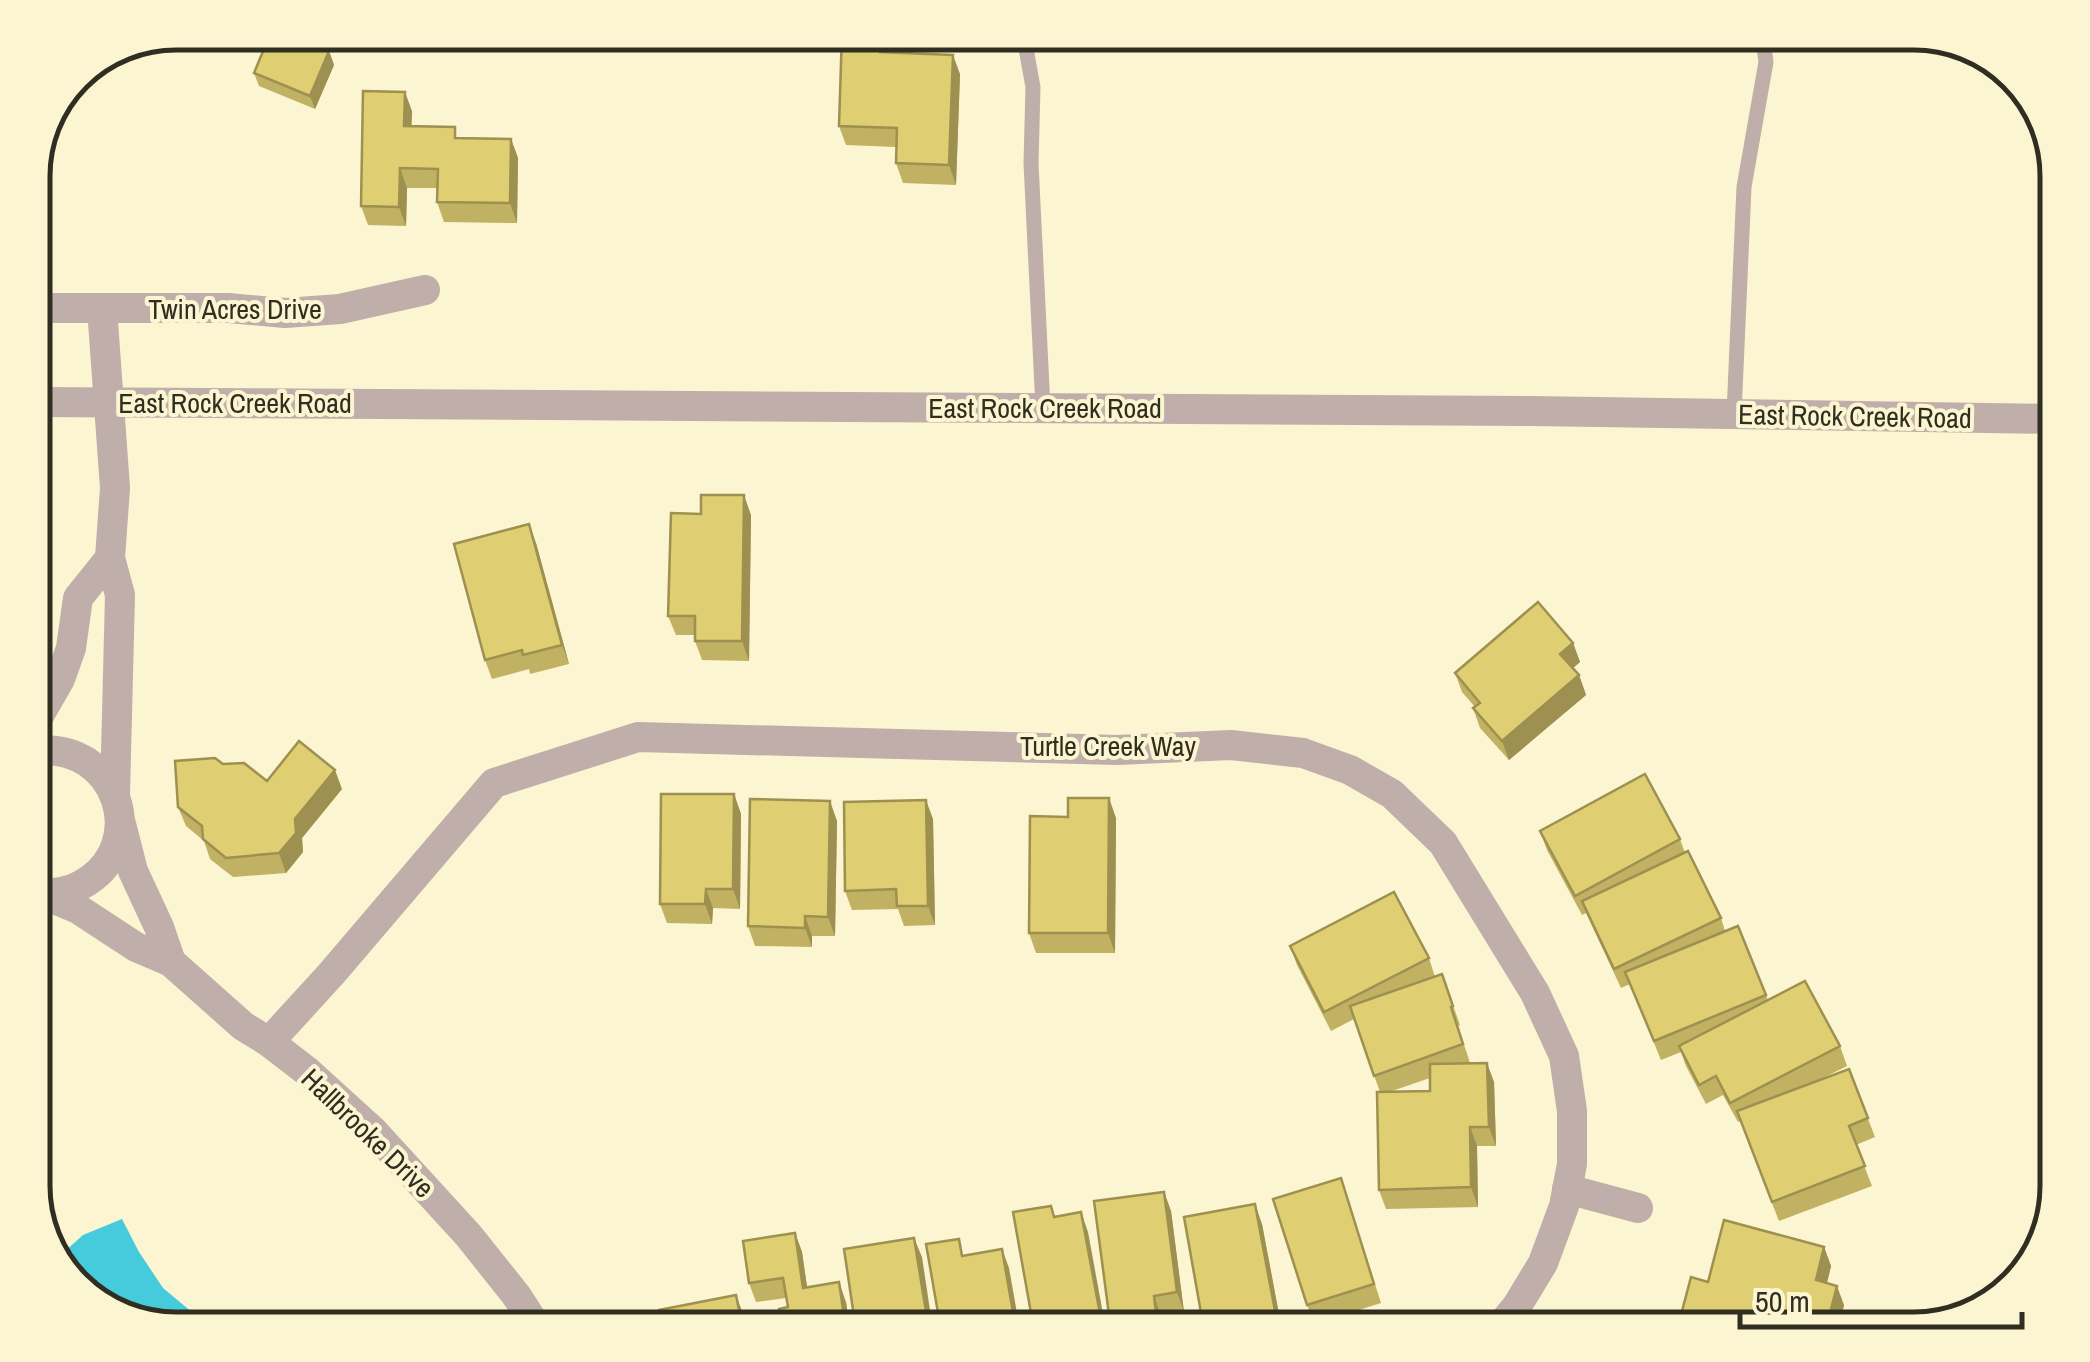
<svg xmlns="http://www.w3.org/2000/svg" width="2090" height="1362" font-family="'Archivo Narrow',sans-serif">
  <rect width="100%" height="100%" fill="#fbf5d1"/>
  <g fill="#46cbdd">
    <polygon points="33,1052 43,1061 42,1096 33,1135"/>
    <polygon points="122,1219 139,1252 163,1288 205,1323 245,1329 345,1319 394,1324 411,1329 176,1329 97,1306 54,1261 83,1235"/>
  </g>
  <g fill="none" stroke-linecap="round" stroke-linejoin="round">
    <g stroke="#bfaea9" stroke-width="15">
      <polyline points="1023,32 1033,87 1031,163 1043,408"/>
      <polyline points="1734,414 1744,187 1766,62 1762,32"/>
    </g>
    <g stroke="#bfaea9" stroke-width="30">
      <polyline points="33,308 102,308 115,488 110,558 120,595 115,794"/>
      <polyline points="102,308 228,308 285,313 340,309 425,290"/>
      <polyline points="33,726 60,679 71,648 78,598 110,558"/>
      <path d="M33,751C119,740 152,847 81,885C69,892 56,893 43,894"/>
      <polyline points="121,824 133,871 159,927 171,962"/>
      <polyline points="42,894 78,909 136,947 171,962 243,1026 269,1042 308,1072 373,1131 469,1236 516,1295 538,1329"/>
      <polyline points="269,1042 332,973 494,783 638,737 1117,750 1231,745 1303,753 1350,770 1392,794 1443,843 1535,993 1564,1056 1572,1111 1572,1164 1564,1206 1543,1263 1517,1306 1498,1329"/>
      <polyline points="1567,1189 1638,1208"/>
    </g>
    <polyline stroke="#bfaea9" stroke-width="30" points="33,402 1531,411 2057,419"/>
  </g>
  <g fill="#c1b162" fill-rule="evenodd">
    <polygon points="842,32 884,32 888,44 888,52 960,74 956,185 903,183 896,163 896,147 846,145 839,126"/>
    <polygon points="329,51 334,65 315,109 259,86 254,73"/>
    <polygon points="412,111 411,126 459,138 511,139 518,158 517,223 444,222 437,202 438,188 407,188 406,226 368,225 361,206"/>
    <polygon points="751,515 749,661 702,660 695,641 695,635 676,635 668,616"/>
    <polygon points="536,543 569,664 530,674 529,669 492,679 485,660"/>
    <polygon points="1573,643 1580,662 1573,668 1579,675 1586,695 1509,760 1480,728 1473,708 1475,707 1462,692 1455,673"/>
    <polygon points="223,764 267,781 342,789 302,838 303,852 286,873 233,877 210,859 204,841 186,826 178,807"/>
    <polygon points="734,794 741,814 740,909 713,908 712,924 667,923 660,904"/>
    <polygon points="1116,818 1115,953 1036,953 1029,933"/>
    <polygon points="933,819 935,925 904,926 898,909 852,910 845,891"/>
    <polygon points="837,821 835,936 812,936 812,947 755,946 748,926"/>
    <polygon points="1540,831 1680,839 1685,853 1721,918 1725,931 1738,926 1768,1000 1840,1046 1847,1066 1819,1080 1849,1069 1875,1137 1856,1145 1872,1186 1779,1221 1740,1121 1738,1122 1723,1095 1706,1104 1686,1066 1681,1052 1661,1060 1630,984 1621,988 1586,913 1582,915 1547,850"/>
    <path d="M1290,946L1429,958L1435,977L1442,974L1460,1025L1458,1026L1470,1063L1494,1082L1496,1146H1477L1478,1207L1386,1209L1379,1190L1380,1092L1354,1019L1331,1031L1297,965ZM1430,1078V1091L1389,1092Z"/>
    <polygon points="1341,1178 1381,1303 1314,1324 1307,1305"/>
    <polygon points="1164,1192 1171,1211 1184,1312 1161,1315 1111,1330"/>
    <polygon points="1262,1224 1282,1330 1205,1330 1203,1324"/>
    <polygon points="795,1233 802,1252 807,1287 846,1302 850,1330 782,1330 788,1307 786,1298 756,1302 749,1283"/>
    <polygon points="1824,1247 1831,1266 1827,1283 1844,1305 1838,1330 1677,1330 1708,1282"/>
  </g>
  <g fill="#9d9050">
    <polygon points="881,32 884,32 888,44 887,72 880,52"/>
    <polygon points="329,51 334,65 315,109 310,96"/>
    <polygon points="953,55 960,74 956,185 949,165"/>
    <polygon points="405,92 412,111 411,145 404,126"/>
    <polygon points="511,139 518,158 517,223 510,203"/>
    <polygon points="400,168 407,188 406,226 399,207"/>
    <polygon points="744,495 751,515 749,661 742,641"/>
    <polygon points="529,524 536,543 569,664 562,645"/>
    <polygon points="1573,643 1580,662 1567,673 1560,654"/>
    <polygon points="1579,675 1586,695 1509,760 1502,741"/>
    <polygon points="335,770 342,789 302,838 303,852 286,873 279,853 295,819"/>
    <polygon points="734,794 741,814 740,909 733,889"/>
    <polygon points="1109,798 1116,818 1115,953 1108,933"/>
    <polygon points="926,800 933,819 935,925 928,906"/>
    <polygon points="830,801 837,821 835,936 828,917"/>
    <polygon points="706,889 713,908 712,924 705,904"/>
    <polygon points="805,916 812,936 812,947 805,928"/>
    <polygon points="1487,1063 1494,1082 1496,1146 1489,1127"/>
    <polygon points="1470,1127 1477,1146 1478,1207 1471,1187"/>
    <polygon points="1164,1192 1171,1211 1184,1312 1177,1292"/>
    <polygon points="1255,1204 1262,1224 1282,1330 1275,1311"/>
    <polygon points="1081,1212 1088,1232 1106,1330 1103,1330"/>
    <polygon points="795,1233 802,1252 810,1307 803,1288"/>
    <polygon points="914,1238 922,1257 933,1330 929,1330"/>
    <polygon points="1824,1247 1831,1266 1823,1299 1816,1280"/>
    <polygon points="1002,1249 1009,1268 1020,1330 1016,1330"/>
    <polygon points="839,1282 846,1302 850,1330 846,1330"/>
    <polygon points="1837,1286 1844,1305 1838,1330 1826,1330"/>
    <polygon points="736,1295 743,1314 746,1330 743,1330"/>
    <polygon points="1154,1296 1161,1315 1163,1330 1158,1330"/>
  </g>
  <g fill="#e0ce72" stroke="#9d9050" stroke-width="2.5">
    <polygon points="271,32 284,32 329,51 310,96 254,73"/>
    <polygon points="842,32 881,32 880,52 953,55 949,165 896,163 897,128 839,126"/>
    <polygon points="363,91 405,92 404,126 455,127 455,138 511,139 510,203 437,202 438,169 400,168 399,207 361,206"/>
    <polygon points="701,495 744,495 742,641 695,641 695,616 668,616 671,513 701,514"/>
    <polygon points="529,524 562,645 523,655 522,650 485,660 454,544"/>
    <polygon points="1538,602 1573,643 1560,654 1579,675 1502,741 1473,708 1480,703 1455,673"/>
    <polygon points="299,741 335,770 295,819 296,833 279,853 226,858 203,839 202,826 178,807 175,761 215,758 223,764 244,763 267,781"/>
    <polygon points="1645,774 1680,839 1575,896 1540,831"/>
    <polygon points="661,794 734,794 733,889 706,889 705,904 660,904"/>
    <polygon points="1068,798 1109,798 1108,933 1029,933 1030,816 1068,817"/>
    <polygon points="750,799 830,801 828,917 805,916 805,928 748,926"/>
    <polygon points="926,800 928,906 897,906 896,889 845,891 844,802"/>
    <polygon points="1688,851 1721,918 1614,969 1582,901"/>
    <polygon points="1394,892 1429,958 1324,1012 1290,946"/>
    <polygon points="1738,926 1766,995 1654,1041 1625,972"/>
    <polygon points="1442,974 1453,1006 1451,1007 1463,1044 1374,1076 1350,1006"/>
    <polygon points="1805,981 1840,1046 1730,1103 1716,1076 1699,1085 1679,1046"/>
    <polygon points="1487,1063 1489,1127 1470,1127 1471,1187 1379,1190 1377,1092 1430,1091 1430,1064"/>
    <polygon points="1849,1069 1868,1118 1849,1126 1865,1166 1772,1202 1737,1111"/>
    <polygon points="1341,1178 1374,1284 1307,1305 1273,1199"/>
    <polygon points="1164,1192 1177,1292 1154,1296 1158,1330 1111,1330 1094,1201"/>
    <polygon points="1255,1204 1275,1311 1203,1324 1184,1217"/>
    <polygon points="1051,1206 1054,1217 1081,1212 1103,1330 1034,1330 1013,1212"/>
    <polygon points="1724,1220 1824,1247 1816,1280 1837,1286 1826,1328 1803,1322 1801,1330 1677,1330 1691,1277 1708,1282"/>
    <polygon points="795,1233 803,1288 839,1282 846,1330 782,1330 779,1309 788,1307 783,1278 749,1283 743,1241"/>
    <polygon points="914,1238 929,1330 856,1330 844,1249"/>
    <polygon points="959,1239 962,1256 1002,1249 1016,1330 941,1330 926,1244"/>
    <polygon points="736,1295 743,1330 663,1330 659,1310"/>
  </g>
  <g text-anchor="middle" stroke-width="8" stroke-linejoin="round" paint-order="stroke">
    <g font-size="28" fill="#302e20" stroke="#fbf5d1">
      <text x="235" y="319">Twin Acres Drive</text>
      <text x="235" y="413">East Rock Creek Road</text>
      <text x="1045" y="418">East Rock Creek Road</text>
      <text transform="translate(1855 416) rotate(1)" y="10">East Rock Creek Road</text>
      <text x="1108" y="756">Turtle Creek Way</text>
      <text transform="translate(368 1133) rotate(44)" y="10">Hallbrooke Drive</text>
    </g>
  </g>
  <path d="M0 0H2090V1362H0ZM176 50H1914A126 126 0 0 1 2040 176V1186A126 126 0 0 1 1914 1312H176A126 126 0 0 1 50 1186V176A126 126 0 0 1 176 50Z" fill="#fbf5d1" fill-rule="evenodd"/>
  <path fill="none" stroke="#302e20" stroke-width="5" d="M176 50H1914A126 126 0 0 1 2040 176V1186A126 126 0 0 1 1914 1312H176A126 126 0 0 1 50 1186V176A126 126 0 0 1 176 50Z"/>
  <path d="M1740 1312v15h282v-15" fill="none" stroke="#302e20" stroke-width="5"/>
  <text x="1755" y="1312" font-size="30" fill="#302e20" stroke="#fbf5d1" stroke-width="8" paint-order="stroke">50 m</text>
</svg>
